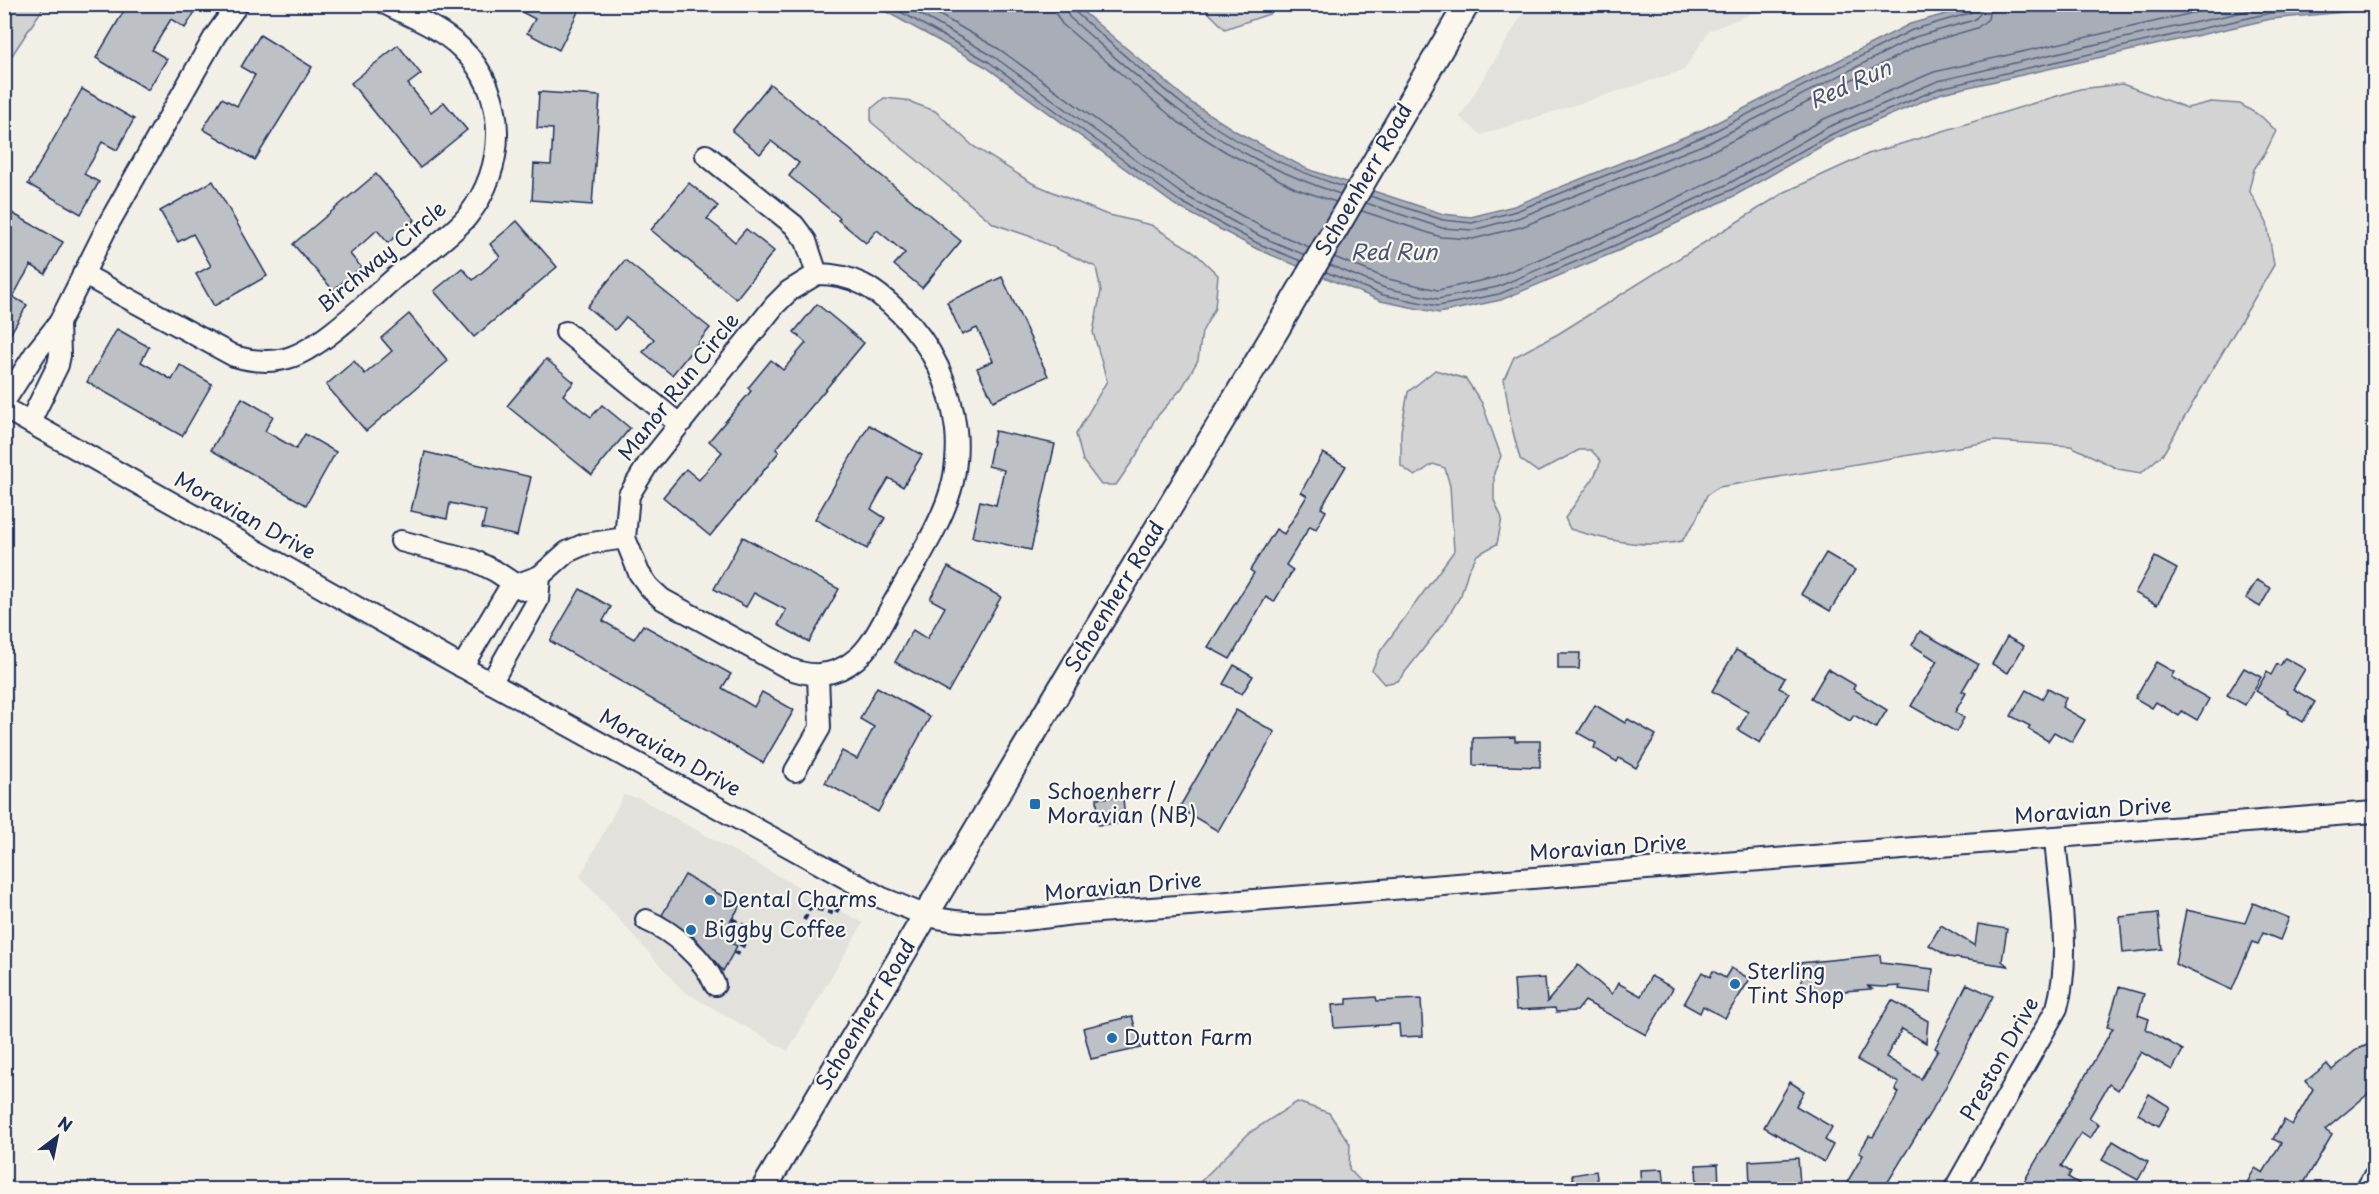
<svg xmlns="http://www.w3.org/2000/svg" width="2379" height="1194" font-family="'Playpen Sans',sans-serif">
  <rect width="100%" height="100%" fill="#f2efe6"/>
  <filter id="ink" filterUnits="userSpaceOnUse"><feTurbulence type="fractalNoise" baseFrequency=".0167" numOctaves="2"/><feDisplacementMap in="SourceGraphic" scale="12" xChannelSelector="R" yChannelSelector="G"/><feConvolveMatrix kernelMatrix="1 2 1 2 8 2 1 2 1" color-interpolation-filters="sRGB"/></filter>
  <g filter="url(#ink)">
    <g fill="#e2e1dc">
      <polygon points="1528,5 1528,4 1773,5 1709,31 1684,70 1481,135 1460,117"/>
      <polygon points="624,795 639,798 863,923 788,1051 683,991 580,876"/>
    </g>
    <g fill="#d2d3d2" stroke="#768198" stroke-width="1.5">
      <polygon points="5,4 45,5 5,66 4,5"/>
      <polygon points="1201,5 1283,5 1269,14 1225,29"/>
      <path d="M2122,84L2187,108L2211,102L2240,104L2262,117L2276,131L2265,153L2254,169L2249,190L2267,223L2274,265L2163,454L2141,473L2118,469L2071,446L1994,441L1719,487L1707,495L1695,522L1682,541C1647,549 1604,540 1570,529L1565,518L1593,479L1601,461L1591,450H1579L1538,472L1520,459L1511,424L1504,379L1514,357L1558,334L1785,192L1868,154L2080,89Z"/>
      <polygon points="884,98 905,100 935,111 973,146 1032,183 1105,214 1151,225 1193,251 1218,275 1215,308 1202,332 1198,360 1182,388 1155,419 1136,456 1116,485 1101,485 1083,461 1076,434 1107,381 1093,332 1101,291 1096,267 1029,236 994,224 871,122 871,109"/>
      <polygon points="1435,370 1466,379 1482,403 1501,456 1494,473 1494,500 1502,518 1497,544 1477,555 1468,571 1461,595 1446,620 1398,681 1384,684 1372,670 1381,650 1454,551 1450,486 1445,468 1433,464 1415,476 1401,466 1401,431 1408,392"/>
      <polygon points="1297,1102 1329,1113 1350,1144 1349,1169 1368,1189 1193,1189 1249,1133"/>
    </g>
    <polygon fill="#a9adb7" stroke="#707b93" stroke-width="1.5" points="2374,4 2374,9 2271,19 1942,93 1834,139 1734,196 1620,250 1501,300 1439,313 1381,301 1257,249 1175,205 986,67 874,5 1075,5 1190,102 1237,132 1307,169 1443,214 1471,217 1514,206 1704,129 1910,24 1978,5"/>
    <g fill="none" stroke-linecap="round" stroke-linejoin="round">
      <g stroke="#546182" stroke-width="1.5">
        <polyline points="887,4 989,62 1178,200 1259,244 1301,261"/>
        <polyline points="902,4 993,56 1182,194 1262,237 1305,255"/>
        <polyline points="920,4 999,49 1187,186 1266,229 1309,247"/>
        <polyline points="1055,4 1056,14 1062,24 1178,122 1226,152 1297,189 1336,202"/>
        <path d="M1064,4L1069,17C1106,49 1142,83 1181,112C1227,148 1285,176 1340,194"/>
        <path d="M1072,4L1074,11C1111,43 1147,77 1186,107C1232,142 1289,169 1344,187"/>
        <polyline points="1370,196 1443,220 1472,223 1516,211 1707,135 1912,30 1970,13 1975,4"/>
        <polyline points="1366,203 1442,228 1473,230 1518,218 1710,142 1915,37 1974,20 1980,14 1982,4"/>
        <polyline points="1362,211 1441,237 1473,239 1521,227 1714,150 1919,45 1977,28 1988,19 1991,4"/>
        <polyline points="1334,257 1388,279 1438,290 1494,278 1611,229 1723,176 1824,119 1934,72 2232,4"/>
        <polyline points="1330,265 1385,288 1438,299 1497,287 1615,237 1728,184 1828,127 1938,81 2070,50 2279,4"/>
        <polyline points="1326,272 1383,295 1438,306 1499,294 1618,244 1731,190 1832,134 1940,88 2270,13 2362,4"/>
      </g>
    </g>
    <g fill="#bdc0c4" stroke="#1b2f5e" stroke-width="1.5">
      <polygon points="128,4 200,4 185,28 171,19 152,50 167,59 148,90 96,58"/>
      <polygon points="507,4 582,4 559,50 527,33 535,19"/>
      <polygon points="260,35 312,67 255,160 203,129 222,98 237,106 255,75 241,67"/>
      <polygon points="398,45 421,74 408,84 431,112 444,102 467,130 420,168 351,83"/>
      <polygon points="770,84 961,241 922,288 894,265 905,253 877,230 866,243 838,220 840,218 789,176 799,163 771,141 760,154 732,131"/>
      <polygon points="82,89 134,119 117,150 102,142 93,159 84,174 99,182 81,214 28,184"/>
      <polygon points="539,92 600,96 592,205 532,200 534,164 551,165 552,149 553,129 537,128"/>
      <polygon points="376,174 415,220 388,243 377,230 364,242 350,254 361,267 333,290 293,244"/>
      <polygon points="213,181 267,276 214,306 196,274 211,266 193,234 178,242 160,211"/>
      <polygon points="689,183 718,206 707,219 720,229 735,242 746,229 774,251 736,299 651,230"/>
      <polygon points="10,212 63,242 45,274 31,265 22,280 13,297 27,305 4,345 4,222"/>
      <polygon points="517,221 557,267 474,337 434,291 462,268 473,280 500,257 490,244"/>
      <polygon points="625,260 710,328 672,375 643,352 654,339 626,317 615,330 587,307"/>
      <polygon points="1002,277 1048,376 993,401 977,368 993,361 977,328 962,335 947,302"/>
      <polygon points="817,304 864,343 776,449 779,452 710,536 663,497 686,469 699,480 722,452 709,441 751,391 748,388 771,360 783,370 806,343 794,332"/>
      <polygon points="409,314 448,361 366,431 326,385 354,361 365,374 378,363 392,351 381,338"/>
      <polygon points="117,329 149,347 141,362 155,370 172,380 180,365 212,384 182,436 87,382"/>
      <polygon points="546,359 574,382 563,395 591,417 602,405 630,428 592,475 507,406"/>
      <polygon points="242,398 273,416 265,431 279,439 296,449 305,434 336,452 306,505 211,450"/>
      <polygon points="869,425 922,455 903,487 889,478 880,493 871,509 885,518 867,549 815,519"/>
      <polygon points="995,431 1055,444 1031,550 972,537 980,501 996,505 1004,470 988,466"/>
      <polygon points="425,452 531,477 517,536 482,528 486,511 450,503 447,519 411,511"/>
      <polygon points="1323,453 1346,466 1321,508 1326,511 1316,529 1310,526 1286,565 1293,570 1274,602 1266,597 1230,659 1208,647 1254,573 1250,570 1276,529 1284,534 1307,496 1301,492"/>
      <polygon points="743,537 839,589 809,642 778,625 786,610 771,602 754,593 746,607 714,589"/>
      <polygon points="1826,553 1855,570 1830,611 1801,594"/>
      <polygon points="2155,557 2177,569 2157,605 2135,593"/>
      <polygon points="948,567 1001,597 948,692 895,662 913,630 927,639 945,607 930,599"/>
      <polygon points="2257,580 2271,588 2260,607 2246,598"/>
      <polygon points="580,589 611,607 603,621 634,639 643,625 731,674 722,688 754,707 762,692 794,710 763,763 550,641"/>
      <polygon points="1920,631 1978,664 1962,691 1966,693 1955,712 1964,718 1956,732 1911,706 1937,661 1912,645"/>
      <polygon points="2007,637 2024,646 2008,673 1992,664"/>
      <polygon points="1736,650 1785,678 1779,688 1789,693 1760,743 1738,730 1748,712 1712,691"/>
      <polygon points="1558,653 1580,653 1579,669 1558,669"/>
      <polygon points="2285,658 2305,669 2293,689 2315,702 2303,722 2288,713 2289,711 2256,691 2267,672 2271,675 2277,664 2280,666"/>
      <polygon points="2156,662 2174,672 2171,677 2209,699 2197,720 2182,711 2179,716 2156,702 2152,708 2135,698"/>
      <polygon points="1234,665 1253,676 1242,694 1223,684"/>
      <polygon points="2244,668 2261,677 2245,705 2227,695"/>
      <polygon points="1828,669 1855,685 1853,689 1887,710 1876,728 1854,715 1850,721 1811,698"/>
      <polygon points="877,687 930,717 878,812 825,783 842,751 857,759 874,727 860,719"/>
      <polygon points="2048,688 2066,698 2062,707 2085,720 2072,742 2054,732 2048,741 2028,729 2030,726 2011,716 2026,690 2042,699"/>
      <polygon points="1595,705 1625,723 1628,719 1656,735 1636,768 1619,758 1617,762 1594,748 1596,743 1578,733"/>
      <polygon points="1236,710 1275,732 1218,831 1179,808"/>
      <polygon points="1515,737 1515,741 1540,741 1540,767 1473,765 1473,738"/>
      <polygon points="1123,797 1125,823 1098,825 1097,798"/>
      <polygon points="685,875 740,906 730,922 738,926 729,942 737,946 723,971 695,938 662,915"/>
      <polygon points="2253,903 2289,918 2280,940 2263,933 2258,944 2252,942 2232,990 2175,964 2186,910 2245,923"/>
      <polygon points="2158,913 2162,949 2123,953 2120,917"/>
      <polygon points="1978,924 2007,929 2002,961 2008,966 1949,957 1929,945 1941,925 1975,946"/>
      <polygon points="1880,955 1881,963 1933,969 1931,993 1899,989 1900,986 1883,987 1867,986 1872,989 1844,991 1844,996 1820,998 1819,993 1815,993 1814,988 1803,989 1800,963"/>
      <polygon points="1578,965 1612,994 1618,983 1641,996 1651,976 1673,988 1646,1035 1585,1001 1577,1011 1556,1012 1555,1008 1516,1010 1514,980 1545,978 1547,1002"/>
      <polygon points="1731,968 1750,979 1725,1018 1703,1006 1700,1013 1684,1004 1702,972 1710,977 1713,971 1725,978"/>
      <polygon points="1967,984 1993,996 1943,1092 1883,1190 1855,1190 1846,1184 1863,1155 1859,1153 1869,1136 1873,1137 1899,1093 1895,1090 1899,1083 1857,1060 1892,1000 1928,1021 1926,1043 1902,1029 1886,1057 1921,1079 1938,1050 1935,1048"/>
      <polygon points="2119,987 2144,994 2138,1015 2149,1019 2146,1029 2183,1050 2172,1070 2141,1052 2118,1090 2109,1084 2089,1118 2099,1124 2090,1139 2081,1133 2061,1166 2071,1172 2068,1177 2089,1190 2019,1190 2113,1028 2107,1027"/>
      <polygon points="1376,997 1377,1001 1421,999 1423,1036 1400,1037 1399,1024 1334,1028 1332,1005 1347,1004 1347,999"/>
      <polygon points="1132,1016 1141,1048 1091,1059 1083,1028"/>
      <polygon points="2374,1042 2374,1089 2325,1130 2332,1135 2300,1190 2243,1190 2255,1168 2263,1173 2281,1143 2273,1139 2284,1120 2292,1125 2313,1089 2306,1081 2327,1064 2332,1070 2356,1050"/>
      <polygon points="1790,1082 1804,1091 1796,1106 1832,1127 1825,1140 1833,1145 1824,1162 1764,1127"/>
      <polygon points="2149,1094 2170,1107 2159,1126 2138,1114"/>
      <polygon points="2113,1141 2148,1162 2138,1180 2102,1160"/>
      <polygon points="1798,1158 1800,1185 1779,1186 1778,1183 1750,1185 1749,1161"/>
      <polygon points="1718,1164 1719,1187 1697,1189 1696,1165"/>
      <polygon points="1663,1169 1665,1190 1641,1190 1640,1170"/>
      <polygon points="1596,1171 1599,1190 1575,1190 1572,1175"/>
    </g>
    <g fill="none" stroke-linecap="round" stroke-linejoin="round">
      <defs>
        <g id="minor">
          <polyline points="706,155 794,225 806,241 817,274"/>
          <path d="M83,274L234,356C251,361 271,363 288,358C322,348 369,300 397,276C418,259 450,237 467,217C507,168 509,94 461,48C440,28 412,17 386,4"/>
          <path d="M817,274C854,274 874,288 900,313C932,345 951,386 956,430C958,448 956,472 951,489C941,525 916,562 898,595C885,616 875,643 856,659C836,676 812,678 788,668L662,599L649,587L639,573L625,538L629,495L648,464L775,305L789,291Z"/>
          <polyline points="59,323 110,221 215,36 238,4"/>
          <polyline points="566,332 679,424"/>
          <polyline points="4,402 36,352 59,323 60,355 58,365 30,422"/>
          <path d="M4,408L475,674L882,898C896,903 911,910 925,915C974,929 1025,920 1074,914L2374,812"/>
          <polyline points="401,541 473,560 495,571 524,590"/>
          <polyline points="540,576 567,552 585,544 625,538"/>
          <polyline points="462,667 507,592 515,585 540,576 538,600 491,683"/>
          <polyline points="795,771 820,728 818,676"/>
          <path d="M646,920C672,931 705,959 715,985"/>
          <path d="M1954,1190L2057,1008C2072,955 2059,892 2055,838"/>
          <polyline points="2366,1190 2374,1176"/>
        </g>
        <polyline id="major" points="763,1190 1023,751 1277,329 1467,4"/>
      </defs>
      <use href="#minor" stroke="#1b2f5e" stroke-width="24"/>
      <use href="#major" stroke="#1b2f5e" stroke-width="28"/>
      <g stroke="#1b2f5e" stroke-width="4" stroke-dasharray="6 4.5" stroke-linecap="butt">
        <polyline points="732,919 755,932"/>
        <polyline points="804,920 811,907 835,914 839,907"/>
        <polyline points="730,939 746,947"/>
        <polyline points="734,952 741,955"/>
      </g>
      <use href="#minor" stroke="#fbf7ec" stroke-width="20"/>
      <use href="#major" stroke="#fbf7ec" stroke-width="24"/>
    </g>
  </g>
  <g fill="#1f6fb2" stroke="#fbf7ec" stroke-width="2">
    <rect x="1029" y="798" width="12" height="12" rx="3"/>
    <circle cx="710" cy="900" r="6"/>
    <circle cx="691" cy="930" r="6"/>
    <circle cx="1735" cy="984" r="6"/>
    <circle cx="1112" cy="1038" r="6"/>
  </g>
  <g text-anchor="middle" stroke-width="4.5" stroke-linejoin="round" paint-order="stroke">
    <g font-size="21" fill="#1b2f5e" stroke="#fbf7ec">
      <text transform="translate(1364 180) rotate(-60)" y="7">Schoenherr Road</text>
      <text transform="translate(382 257) rotate(-40)" y="7">Birchway Circle</text>
      <text transform="translate(679 387) rotate(-52)" y="7">Manor Run Circle</text>
      <text transform="translate(245 516) rotate(29)" y="7">Moravian Drive</text>
      <text transform="translate(1115 597) rotate(-59)" y="7">Schoenherr Road</text>
      <text transform="translate(670 753) rotate(29)" y="7">Moravian Drive</text>
      <text transform="translate(2093 811) rotate(-4)" y="7">Moravian Drive</text>
      <text transform="translate(1608 848) rotate(-4)" y="7">Moravian Drive</text>
      <text transform="translate(1123 887) rotate(-5)" y="7">Moravian Drive</text>
      <text transform="translate(866 1015) rotate(-59)" y="7">Schoenherr Road</text>
      <text transform="translate(2000 1059) rotate(-61)" y="7">Preston Drive</text>
    </g>
    <g font-size="21" fill="#1b2f5e" stroke="#fbf7ec" text-anchor="start">
      <text x="1047" y="799">Schoenherr /<tspan x="1047" dy="24">Moravian (NB)</tspan></text>
      <text x="722" y="907">Dental Charms</text>
      <text x="703" y="937">Biggby Coffee</text>
      <text x="1747" y="979">Sterling<tspan x="1747" dy="24">Tint Shop</tspan></text>
      <text x="1124" y="1045">Dutton Farm</text>
    </g>
    <g font-size="22" font-style="italic" fill="#465579" stroke="#fbf7ec">
      <text transform="translate(1850 84) rotate(-24)" y="8">Red Run</text>
      <text x="1394" y="260">Red Run</text>
    </g>
  </g>
  <rect width="2379" height="1194" fill="none" stroke="#fbf7ec" stroke-width="24"/>
  <rect x="12" y="12" width="2355" height="1170" fill="none" stroke="#1b2f5e" stroke-width="2" filter="url(#ink)"/>
  <g transform="translate(57 1137) rotate(32)" stroke="#fbf7ec" stroke-width="4.5" paint-order="stroke">
  <path d="M0-4.5L10 22L0 15L-10 22Z" fill="#1b2f5e"/>
  <text y="-9" font-size="16" font-weight="bold" text-anchor="middle" fill="#1b2f5e">N</text>
  </g>
</svg>
